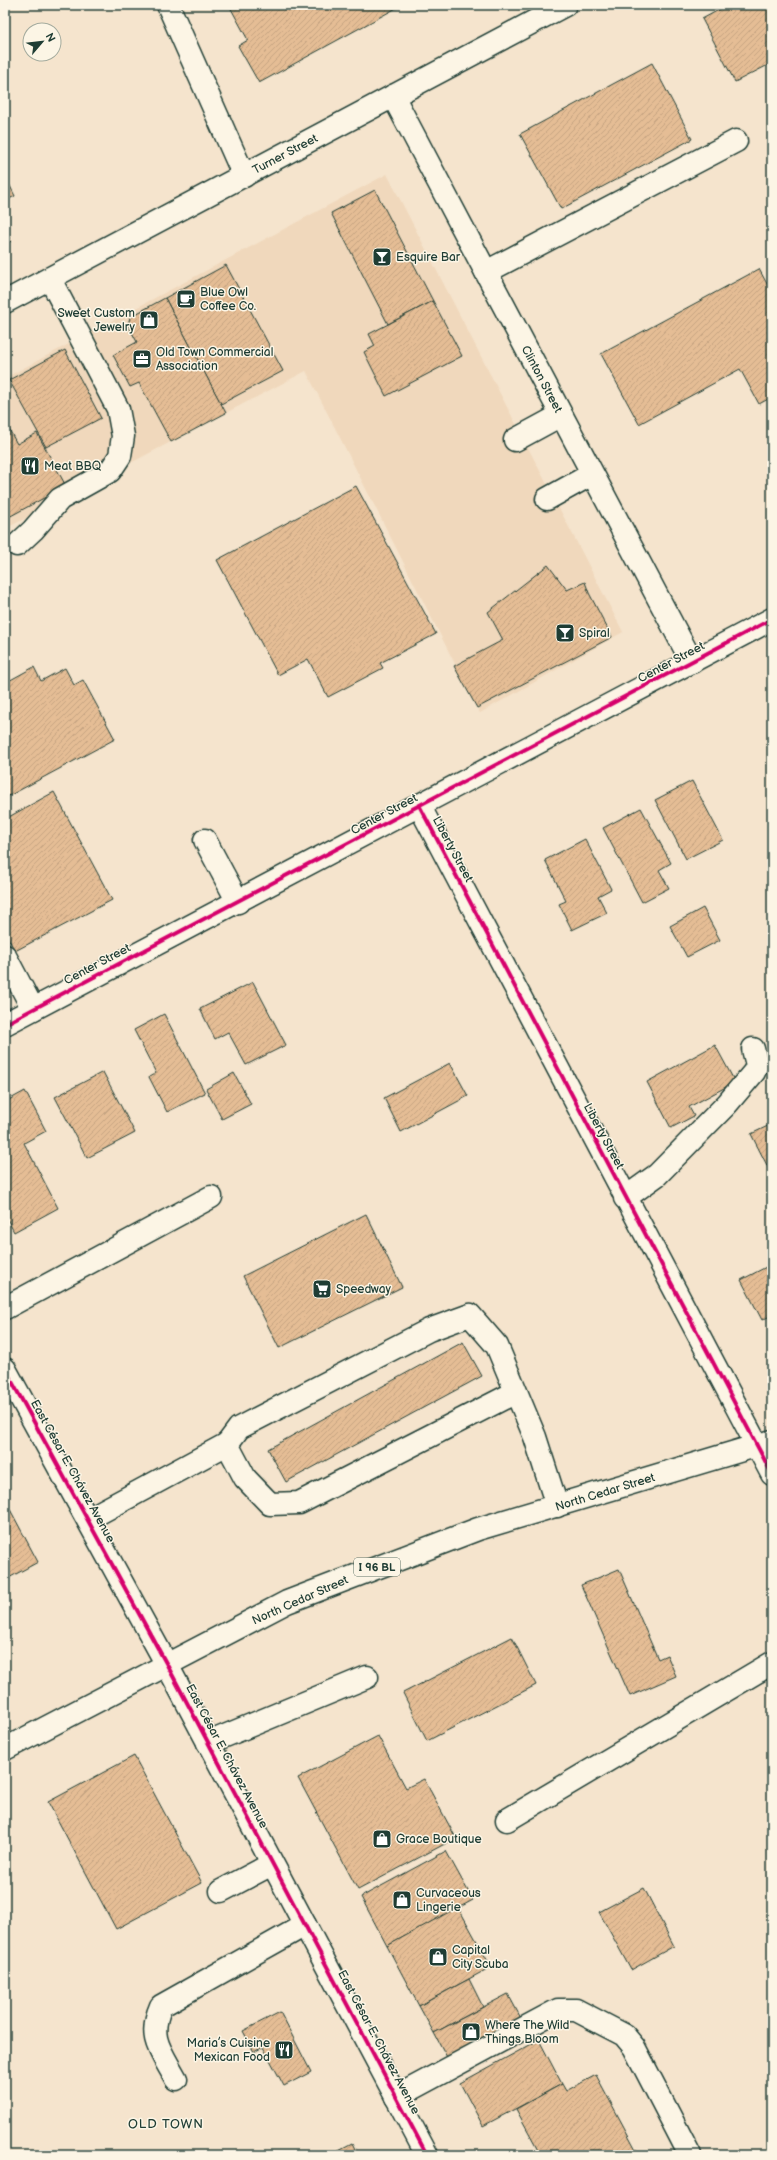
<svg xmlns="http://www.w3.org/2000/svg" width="777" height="2160" font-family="'Balsamiq Sans',sans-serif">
  <defs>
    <pattern id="building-hatch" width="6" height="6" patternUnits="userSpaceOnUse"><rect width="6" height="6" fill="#e5bd95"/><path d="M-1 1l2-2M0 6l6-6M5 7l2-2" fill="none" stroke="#c4a381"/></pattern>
  </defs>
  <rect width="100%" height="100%" fill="#f5e4cd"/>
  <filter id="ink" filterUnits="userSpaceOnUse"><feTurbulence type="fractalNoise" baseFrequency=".025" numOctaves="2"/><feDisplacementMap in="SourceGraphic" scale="8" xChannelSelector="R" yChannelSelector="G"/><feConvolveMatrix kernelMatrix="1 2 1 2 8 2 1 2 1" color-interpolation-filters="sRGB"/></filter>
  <g filter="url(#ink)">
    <polygon fill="#f0d8bc" points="387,174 623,632 480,713 306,371 5,529 5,378"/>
    <g fill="url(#building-hatch)" stroke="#1f3d34">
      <polygon points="229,5 402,5 259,83 238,46 248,40"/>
      <polygon points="728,5 772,5 772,63 735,82 702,19"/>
      <polygon points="652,63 692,139 561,209 520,134"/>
      <polygon points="5,176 15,196 5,201"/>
      <polygon points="375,190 433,301 388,324 331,213"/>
      <polygon points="5,229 11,241 5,245"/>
      <polygon points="226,265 283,371 221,404 165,298"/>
      <polygon points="759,269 772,293 772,397 759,404 740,369 639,424 601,354"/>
      <polygon points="165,298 226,413 171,442 139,383 130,387 113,355 137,342 128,325 130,317"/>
      <polygon points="433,301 462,356 386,396 364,352 375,346 369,334"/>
      <polygon points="65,350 101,418 46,447 9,380"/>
      <polygon points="5,422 17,444 37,433 66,486 7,518 5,514"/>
      <polygon points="356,486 436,634 380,663 383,668 328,697 308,659 278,675 217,560"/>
      <polygon points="548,565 567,590 585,582 589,593 612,637 477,708 454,666 503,640 488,612"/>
      <polygon points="34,667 41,681 65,668 74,685 83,680 115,739 5,798 5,683"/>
      <polygon points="692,781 723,840 686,859 655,800"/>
      <polygon points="54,792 112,900 15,951 5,932 5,819"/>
      <polygon points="641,808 671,863 659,870 669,888 642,902 603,828"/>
      <polygon points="585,839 611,889 598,896 607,913 572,930 559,904 566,901 545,860"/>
      <polygon points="703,908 720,940 687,957 670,926"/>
      <polygon points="253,982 286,1045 246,1065 228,1032 215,1039 200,1009"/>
      <polygon points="164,1014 205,1093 167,1112 149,1077 156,1073 134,1030"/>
      <polygon points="715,1045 735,1082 689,1107 694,1116 671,1128 647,1082"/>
      <polygon points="450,1063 468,1096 401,1132 384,1098"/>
      <polygon points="103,1072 135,1133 87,1158 55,1097"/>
      <polygon points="234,1073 251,1104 222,1119 206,1089"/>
      <polygon points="25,1091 46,1131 24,1143 58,1208 14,1232 5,1215 5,1102"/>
      <polygon points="772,1124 772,1175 751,1134"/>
      <polygon points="366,1214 402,1287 279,1348 243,1276"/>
      <polygon points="772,1264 772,1315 762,1320 741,1280"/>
      <polygon points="463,1342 482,1376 286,1482 268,1449"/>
      <polygon points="5,1500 38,1562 5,1580"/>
      <polygon points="619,1569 658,1659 667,1655 676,1676 630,1696 581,1585"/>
      <polygon points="512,1637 536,1685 427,1741 403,1693"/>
      <polygon points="378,1736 406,1788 424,1779 456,1838 358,1890 298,1778"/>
      <polygon points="134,1756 202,1883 116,1929 48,1802"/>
      <polygon points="446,1851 473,1900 387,1946 361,1897"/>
      <polygon points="644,1888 674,1946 631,1970 599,1912"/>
      <polygon points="458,1907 491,1967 419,2006 387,1946"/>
      <polygon points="469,1979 483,2007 434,2033 419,2006"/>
      <polygon points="508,1994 523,2022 449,2061 434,2033"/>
      <polygon points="280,2012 311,2072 284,2086 263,2047 254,2052 243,2031"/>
      <polygon points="539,2040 562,2084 483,2126 460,2083"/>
      <polygon points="596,2075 639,2155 541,2155 516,2109 562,2084 566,2091"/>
      <polygon points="352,2143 358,2155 329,2155"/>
    </g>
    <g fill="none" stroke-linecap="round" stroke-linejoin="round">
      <defs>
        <g id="minor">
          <polyline points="168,5 244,176"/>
          <polyline points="393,96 692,662"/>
          <polyline points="486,272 736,141"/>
          <polyline points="5,302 565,5"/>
          <polyline points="515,440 561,415"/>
          <polyline points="547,499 592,474"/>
          <polyline points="17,545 33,530 60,499 110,471 120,456 123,436 118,409 50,279"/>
          <polyline points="420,807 772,1474"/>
          <polyline points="205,840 238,902"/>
          <polyline points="5,956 33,1009"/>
          <polyline points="5,1024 772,619"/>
          <polyline points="625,1198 657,1175 727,1104 754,1072 757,1065 753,1049"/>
          <polyline points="5,1308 211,1197"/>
          <polyline points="5,1369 166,1663 427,2155"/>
          <polyline points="516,1392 299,1503 270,1504 245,1478 227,1444 239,1428 429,1330 470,1315 497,1346 535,1437 557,1506"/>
          <polyline points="88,1519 227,1444"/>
          <polyline points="208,1743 367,1677"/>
          <polyline points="507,1820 772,1663"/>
          <polyline points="221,1891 272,1864"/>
          <path d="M176,2079C161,2051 147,2038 161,2006L305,1925"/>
          <polyline points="396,2097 558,2010 576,2010 624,2035 634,2047 690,2155"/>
        </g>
        <polyline id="major" points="5,1749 287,1602 478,1529 772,1441"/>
      </defs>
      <use href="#minor" stroke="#1f3d34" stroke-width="25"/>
      <use href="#major" stroke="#1f3d34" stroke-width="25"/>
      <use href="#minor" stroke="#fcf5e5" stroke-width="22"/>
      <use href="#major" stroke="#fcf5e5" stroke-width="22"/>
      <defs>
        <g id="cycleway">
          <polyline points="420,807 772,1474"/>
          <polyline points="5,1024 772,619"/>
          <polyline points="5,1369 166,1663 427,2155"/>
        </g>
      </defs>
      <use href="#cycleway" stroke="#fcf5e5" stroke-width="6"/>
      <use href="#cycleway" stroke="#d6006c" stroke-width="4"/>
    </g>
  </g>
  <defs>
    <symbol id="bar-square" viewBox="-11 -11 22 22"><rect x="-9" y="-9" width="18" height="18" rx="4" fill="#1f3d34" stroke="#fcf5e5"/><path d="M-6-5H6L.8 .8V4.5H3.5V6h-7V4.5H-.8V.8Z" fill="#fff"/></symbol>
    <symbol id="cafe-square" viewBox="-11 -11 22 22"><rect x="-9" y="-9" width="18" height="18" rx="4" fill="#1f3d34" stroke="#fcf5e5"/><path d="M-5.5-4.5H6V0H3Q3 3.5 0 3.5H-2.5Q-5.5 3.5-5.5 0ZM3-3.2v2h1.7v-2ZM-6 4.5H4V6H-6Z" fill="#fff"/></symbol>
    <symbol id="shop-square" viewBox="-11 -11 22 22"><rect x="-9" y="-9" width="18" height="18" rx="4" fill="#1f3d34" stroke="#fcf5e5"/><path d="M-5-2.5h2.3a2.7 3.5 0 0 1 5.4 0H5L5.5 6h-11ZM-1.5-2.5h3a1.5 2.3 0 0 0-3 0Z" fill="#fff"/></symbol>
    <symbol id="office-square" viewBox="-11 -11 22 22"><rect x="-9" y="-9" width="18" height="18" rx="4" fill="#1f3d34" stroke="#fcf5e5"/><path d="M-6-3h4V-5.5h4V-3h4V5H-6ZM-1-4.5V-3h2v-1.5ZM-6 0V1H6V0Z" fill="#fff"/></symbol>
    <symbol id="restaurant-square" viewBox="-11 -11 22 22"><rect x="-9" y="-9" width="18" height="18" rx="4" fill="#1f3d34" stroke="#fcf5e5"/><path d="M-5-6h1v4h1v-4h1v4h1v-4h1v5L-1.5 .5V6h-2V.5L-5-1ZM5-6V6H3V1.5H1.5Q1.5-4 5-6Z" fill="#fff"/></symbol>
    <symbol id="supermarket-square" viewBox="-11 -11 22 22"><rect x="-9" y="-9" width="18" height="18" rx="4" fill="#1f3d34" stroke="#fcf5e5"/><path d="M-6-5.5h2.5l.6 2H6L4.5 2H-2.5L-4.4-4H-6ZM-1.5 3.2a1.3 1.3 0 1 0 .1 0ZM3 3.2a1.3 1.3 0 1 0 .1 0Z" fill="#fff"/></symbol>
  </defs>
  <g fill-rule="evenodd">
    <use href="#bar-square" x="371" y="246" width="22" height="22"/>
    <use href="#cafe-square" x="175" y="288" width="22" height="22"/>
    <use href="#shop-square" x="138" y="309" width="22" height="22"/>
    <use href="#office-square" x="131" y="348" width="22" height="22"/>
    <use href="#restaurant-square" x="19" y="455" width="22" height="22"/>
    <use href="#bar-square" x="554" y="622" width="22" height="22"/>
    <use href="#supermarket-square" x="311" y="1278" width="22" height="22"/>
    <use href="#shop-square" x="371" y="1828" width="22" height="22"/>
    <use href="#shop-square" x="391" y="1889" width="22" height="22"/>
    <use href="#shop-square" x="427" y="1946" width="22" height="22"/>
    <use href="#shop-square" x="460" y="2021" width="22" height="22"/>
    <use href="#restaurant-square" x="273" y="2039" width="22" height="22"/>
  </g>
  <g text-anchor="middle" stroke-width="3" stroke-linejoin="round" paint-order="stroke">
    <rect fill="#fcf5e5" stroke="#617469" stroke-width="1" x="354" y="1558" width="46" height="18" rx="3"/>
    <g font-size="11" font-weight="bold" fill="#1f3d34">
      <text x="377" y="1571">I 96 BL</text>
    </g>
    <g font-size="12" fill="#1f3d34" stroke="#fcf5e5">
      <text transform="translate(285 154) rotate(-28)" y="4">Turner Street</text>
      <text transform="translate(542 379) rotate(62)" y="4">Clinton Street</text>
      <text transform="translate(671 662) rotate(-28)" y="4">Center Street</text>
      <text transform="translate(384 814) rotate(-28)" y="4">Center Street</text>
      <text transform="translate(453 849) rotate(62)" y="4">Liberty Street</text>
      <text transform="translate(97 964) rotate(-28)" y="4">Center Street</text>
      <text transform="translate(604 1136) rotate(62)" y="4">Liberty Street</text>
      <text transform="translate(73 1471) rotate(61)" y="4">East César E. Chávez Avenue</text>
      <text transform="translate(605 1492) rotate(-17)" y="4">North Cedar Street</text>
      <text transform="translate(300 1600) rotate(-24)" y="4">North Cedar Street</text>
      <text transform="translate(227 1756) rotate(62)" y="4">East César E. Chávez Avenue</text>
      <text transform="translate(379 2042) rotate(62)" y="4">East César E. Chávez Avenue</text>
    </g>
    <g font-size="12" fill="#1f3d34" stroke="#fcf5e5" text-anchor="start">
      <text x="396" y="261">Esquire Bar</text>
      <text x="200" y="296">Blue Owl<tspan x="200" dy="14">Coffee Co.</tspan></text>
      <text x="135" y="317" text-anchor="end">Sweet Custom<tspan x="135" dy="14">Jewelry</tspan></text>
      <text x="156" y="356">Old Town Commercial<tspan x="156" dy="14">Association</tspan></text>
      <text x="44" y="470">Meat BBQ</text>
      <text x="579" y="637">Spiral</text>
      <text x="336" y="1293">Speedway</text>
      <text x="396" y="1843">Grace Boutique</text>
      <text x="416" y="1897">Curvaceous<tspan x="416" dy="14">Lingerie</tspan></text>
      <text x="452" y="1954">Capital<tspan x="452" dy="14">City Scuba</tspan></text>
      <text x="485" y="2029">Where The Wild<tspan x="485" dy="14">Things Bloom</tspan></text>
      <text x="270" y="2047" text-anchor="end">Maria’s Cuisine<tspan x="270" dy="14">Mexican Food</tspan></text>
    </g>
    <g font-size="13" letter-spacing="1" fill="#1f3d34" stroke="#fcf5e5">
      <text x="166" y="2128">OLD TOWN</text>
    </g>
  </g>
  <rect width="777" height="2160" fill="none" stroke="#fcf5e5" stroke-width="20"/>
  <rect x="10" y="10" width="757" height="2140" fill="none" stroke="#1f3d34" stroke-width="1.5" filter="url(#ink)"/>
  <g transform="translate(42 42) rotate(62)"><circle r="19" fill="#fcf5e5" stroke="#a4ab9e"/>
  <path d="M0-3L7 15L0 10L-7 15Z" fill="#1f3d34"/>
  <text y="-6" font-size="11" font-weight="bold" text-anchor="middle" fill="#1f3d34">N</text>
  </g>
</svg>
